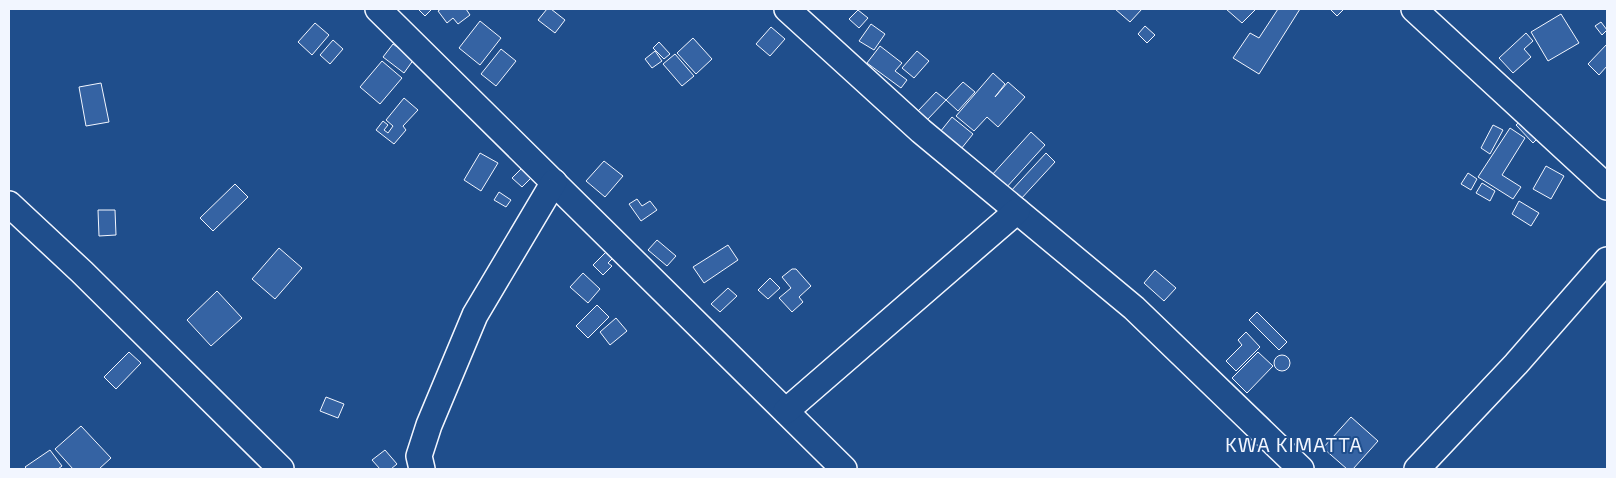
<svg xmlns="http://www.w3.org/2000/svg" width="1616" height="478" font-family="'Exo 2',sans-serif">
  <rect width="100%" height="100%" fill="#1f4e8c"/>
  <g fill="#3563a3" stroke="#f2f6ff">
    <polygon points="418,9 432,9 425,16"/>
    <polygon points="441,9 466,9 470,15 458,24 453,18 447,23 438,11"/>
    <polygon points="547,9 551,9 565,20 555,33 538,20"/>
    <polygon points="1115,9 1142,9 1130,22"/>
    <polygon points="1226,9 1253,9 1255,10 1242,23"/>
    <polygon points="1278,9 1300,9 1259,74 1233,58 1250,33 1259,38"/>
    <polygon points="1330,9 1344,9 1337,16"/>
    <polygon points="858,10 868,18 859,28 849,19"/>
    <polygon points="1561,14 1579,43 1548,61 1531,32"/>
    <polygon points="480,21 501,38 480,65 459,48"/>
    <polygon points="1601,22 1607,30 1602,35 1595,26"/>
    <polygon points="315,23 329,35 312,55 298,42"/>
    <polygon points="871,24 885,34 874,50 859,41"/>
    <polygon points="1145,26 1155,35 1147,43 1138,34"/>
    <polygon points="771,27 785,39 770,56 756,44"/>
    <polygon points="1526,33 1533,41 1524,49 1531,57 1513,73 1499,58"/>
    <polygon points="693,38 712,59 696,74 677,53"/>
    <polygon points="333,40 343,49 330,64 320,55"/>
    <polygon points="659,42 670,54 664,59 653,48"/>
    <polygon points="393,44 414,59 404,73 383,57"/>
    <polygon points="1607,44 1607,66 1599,75 1588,64"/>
    <polygon points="880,46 902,63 895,71 907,80 901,88 867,63"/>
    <polygon points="501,49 516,61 496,86 481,74"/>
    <polygon points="655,51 662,61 652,68 645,59"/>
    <polygon points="917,51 929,61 914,78 902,68"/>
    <polygon points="675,54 694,76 682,86 663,64"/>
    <polygon points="382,61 402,78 380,104 360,87"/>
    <polygon points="993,73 1005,84 995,97 1008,82 1025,97 998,127 987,117 974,131 956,116"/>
    <polygon points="963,82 975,92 958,111 946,100"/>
    <polygon points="101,83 109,122 86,126 79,87"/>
    <polygon points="936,92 946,100 927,120 918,111"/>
    <polygon points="404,98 418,110 403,126 406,130 394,144 376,130 383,121 388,125 384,130 388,133 393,126 386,120"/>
    <polygon points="952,117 973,134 961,149 940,132"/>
    <polygon points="1525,117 1542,134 1533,143 1516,125"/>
    <polygon points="1493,125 1503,130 1490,154 1481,148"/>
    <polygon points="1510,128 1525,138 1502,175 1521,187 1513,199 1478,177"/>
    <polygon points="1031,132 1045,145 1005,189 991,176"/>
    <polygon points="480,153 498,163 481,191 464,180"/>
    <polygon points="1046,153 1055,162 1020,200 1010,192"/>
    <polygon points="604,161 623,176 605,197 586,181"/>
    <polygon points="1546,166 1564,176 1551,199 1533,189"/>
    <polygon points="523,167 533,176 522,187 512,178"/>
    <polygon points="1468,173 1477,179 1471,190 1461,184"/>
    <polygon points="1482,183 1495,191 1490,201 1476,193"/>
    <polygon points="235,184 248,197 213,231 200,218"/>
    <polygon points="499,192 511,200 506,207 494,200"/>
    <polygon points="637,199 642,206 650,201 657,210 641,221 629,204"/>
    <polygon points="1519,201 1539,213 1531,226 1512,214"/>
    <polygon points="98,210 115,210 116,235 99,236"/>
    <polygon points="657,240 676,256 667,266 648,250"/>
    <polygon points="728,245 738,260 704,283 693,267"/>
    <polygon points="279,248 302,268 275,299 252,279"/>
    <polygon points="610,248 616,255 608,263 612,266 603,275 593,265"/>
    <polygon points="792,269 796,269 811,286 799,297 803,302 792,312 779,298 791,288 782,277"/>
    <polygon points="1155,270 1176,288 1164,301 1144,283"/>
    <polygon points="583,273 600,289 588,303 570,287"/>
    <polygon points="770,278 780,288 768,299 758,290"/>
    <polygon points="728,288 737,296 720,312 711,304"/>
    <polygon points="217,291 242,318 211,346 187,320"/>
    <polygon points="597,305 609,317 588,338 576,326"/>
    <polygon points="1257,312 1287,342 1279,350 1249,320"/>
    <polygon points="616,318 627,331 610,345 600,332"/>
    <polygon points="1246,332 1260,347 1236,371 1226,361 1242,345 1238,340"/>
    <polygon points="129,352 141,363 116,389 104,377"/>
    <polygon points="1258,352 1273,366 1247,393 1232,378"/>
    <circle cx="1282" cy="363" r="8"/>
    <polygon points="326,397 344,404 338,418 320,411"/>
    <polygon points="1351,417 1378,441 1353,469 1347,469 1323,448"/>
    <polygon points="81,426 111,458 99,469 73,469 55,449"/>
    <polygon points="50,450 62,466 58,469 27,469 25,467"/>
    <polygon points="385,450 397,464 391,469 380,469 372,460"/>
  </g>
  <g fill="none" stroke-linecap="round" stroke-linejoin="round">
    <defs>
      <g id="minor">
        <polyline points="378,9 844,469"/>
        <polyline points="787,9 921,131 1134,308 1301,469"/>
        <polyline points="1414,9 1607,187"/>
        <polyline points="9,204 82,272 281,469"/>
        <polyline points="786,411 1017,211"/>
        <polyline points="422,469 419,456 429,425 475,315 554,182"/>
        <polyline points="1417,469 1516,364 1607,260"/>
      </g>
    </defs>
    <use href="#minor" stroke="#f2f6ff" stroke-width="28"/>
    <use href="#minor" stroke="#1f4e8c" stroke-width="25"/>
  </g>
  <g text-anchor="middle" stroke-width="4" stroke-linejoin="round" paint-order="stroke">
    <g font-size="20" letter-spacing="1" fill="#f2f6ff" stroke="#1f4e8c">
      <text x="1294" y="452">KWA KIMATTA</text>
    </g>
  </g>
  <rect width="1616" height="478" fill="none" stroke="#f2f6ff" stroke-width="20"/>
</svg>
